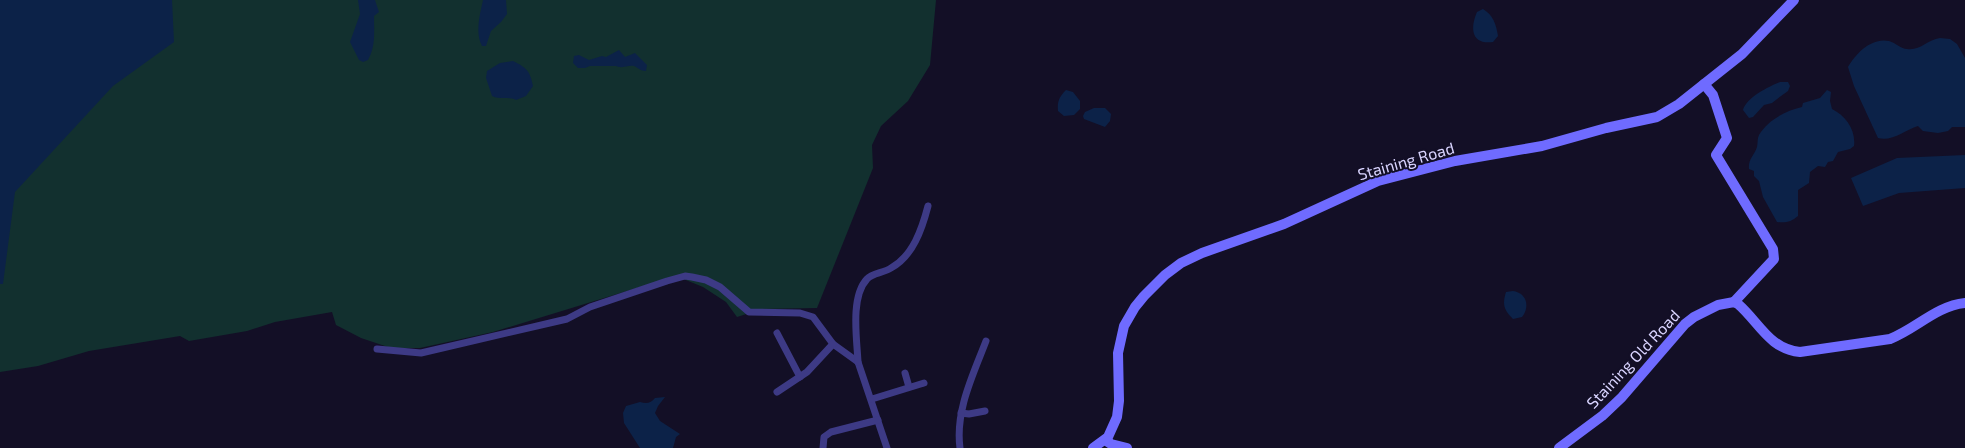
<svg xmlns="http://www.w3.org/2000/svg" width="1965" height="448" font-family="'Exo 2',sans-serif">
  <rect width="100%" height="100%" fill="#130f26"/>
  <polygon fill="#12302f" points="0,0 936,0 930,65 908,101 881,126 872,145 873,168 817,308 762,309 737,317 726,302 703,287 676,276 493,332 420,348 391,348 361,338 336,325 332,312 275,322 247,331 189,341 180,336 89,351 38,366 0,372"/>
  <g fill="#0c2248">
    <polygon points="0,0 172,0 174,42 113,86 15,192 3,284 0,284"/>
    <path d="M358,0H375L379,12L374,16C374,31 376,46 368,60L363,62L359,60L350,42L360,14Z"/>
    <path d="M483,0H506L507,14L501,22L491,31L486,46H482C475,32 480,14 483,0Z"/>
    <path d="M1483,9C1493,15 1496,24 1498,36L1493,42C1471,45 1470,28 1477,12Z"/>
    <path d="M1940,38L1950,39L1957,44L1965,58V127H1952L1948,131L1938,133L1923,131L1918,126C1905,130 1892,142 1878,138L1854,86L1848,67C1856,53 1872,37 1889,41C1896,43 1901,49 1907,49C1920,51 1927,40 1940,38Z"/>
    <path d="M619,50L625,57L635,53L647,65L646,71C640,71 639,68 634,66C627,65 623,69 616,66H590L585,68H578L573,63L574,56L579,55L589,60L602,56L606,57Z"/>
    <path d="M513,61C527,68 530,71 533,86L526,96L516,100C508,96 500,100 492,96L486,78L487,71L500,63Z"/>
    <path d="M1780,82H1788L1790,86L1788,91L1781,96L1772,103L1764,105L1753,117L1749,118L1743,110C1747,97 1768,87 1780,82Z"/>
    <path d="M1066,90L1073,92L1080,101V109L1074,115L1064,116L1058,111C1057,102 1059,97 1066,90Z"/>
    <path d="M1827,90L1831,92L1830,101L1832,109C1846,116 1856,130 1854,146L1850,149L1838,152L1833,161L1828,162L1825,167L1818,166L1810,172L1809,183L1798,190V216C1791,222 1786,223 1777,222L1763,197L1759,181L1754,176V171L1749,169C1748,159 1754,156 1757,147C1758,143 1757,139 1759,135C1768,120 1785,111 1802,107L1803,103L1820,98Z"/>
    <polygon points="1094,108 1105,108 1111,114 1110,121 1105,127 1084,119 1083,116 1085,112"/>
    <polygon points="1965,155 1965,188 1899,193 1863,206 1851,178 1897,158"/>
    <path d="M1513,291C1527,293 1530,307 1522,317L1513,319C1504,310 1502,305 1506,292Z"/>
    <path d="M665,397L658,406L655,413L660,421L680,434L676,437L673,448H640L624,423L623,413L626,406L640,402C647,404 651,403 655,398Z"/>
  </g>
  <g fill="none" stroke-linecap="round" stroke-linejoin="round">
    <g stroke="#3d3a85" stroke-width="7">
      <polyline points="777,333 800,377"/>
      <polyline points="377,349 421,353 567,319 590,307 667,281 685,276 692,277 706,280 720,287 749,312 800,313 813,317 833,344 858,362 887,448"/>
      <path d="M858,362C857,340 850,297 867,279C872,273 884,273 891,268C913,256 922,229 928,206"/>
      <polyline points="905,373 909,387"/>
      <polyline points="777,392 807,372 833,344"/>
      <polyline points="872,399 924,383"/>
      <polyline points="961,413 969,414 985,411"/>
      <polyline points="823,448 824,437 831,432 878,420"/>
      <path d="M960,448C955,411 973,375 986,341"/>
    </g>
    <g stroke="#6f6bff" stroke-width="10">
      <polyline points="1704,84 1713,95 1727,138 1716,155 1773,249 1774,259 1734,302"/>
      <polyline points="1105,440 1111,444 1127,448"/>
      <polyline points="1093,448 1108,437 1117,417 1119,401 1118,353 1124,326 1135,307 1144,296 1165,275 1181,263 1202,253 1284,224 1378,181 1455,161 1542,146 1606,128 1657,117 1679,104 1742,54 1794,0"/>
      <path d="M1559,448L1602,416L1622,397L1685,324L1694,317L1718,305L1734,302L1738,304C1759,322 1769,349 1800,352L1890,339C1916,329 1936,306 1965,303"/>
    </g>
  </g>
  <g text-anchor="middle" stroke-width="4" stroke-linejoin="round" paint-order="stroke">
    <g font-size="16" fill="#d9d4ff" stroke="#130f26">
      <text transform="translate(1406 161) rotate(-16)" y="6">Staining Road</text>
      <text transform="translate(1633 359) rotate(-47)" y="6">Staining Old Road</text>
    </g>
  </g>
</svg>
